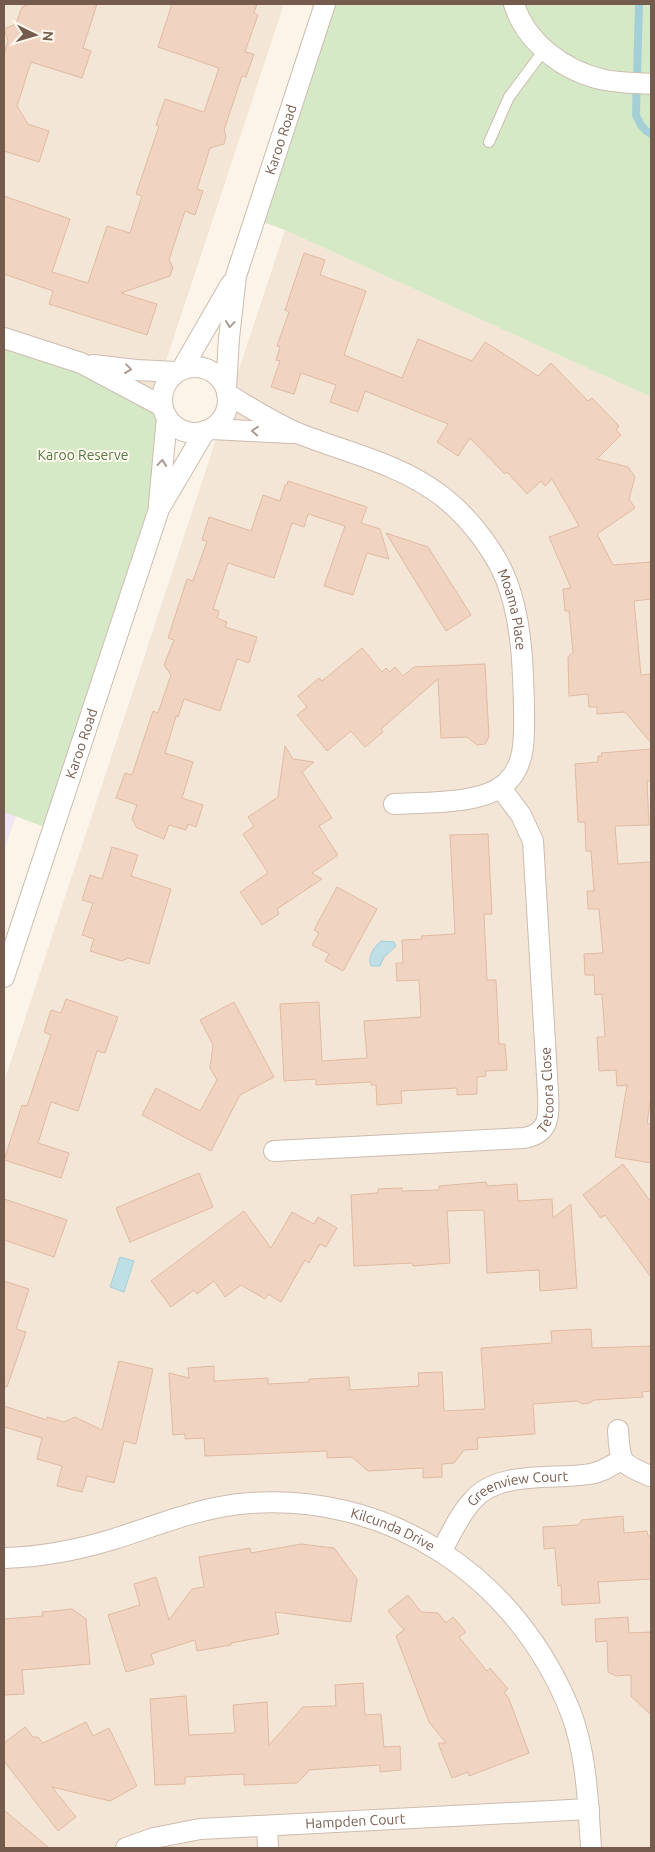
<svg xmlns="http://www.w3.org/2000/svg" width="655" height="1852" font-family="Ubuntu,sans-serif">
  <rect width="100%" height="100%" fill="#fcf4e9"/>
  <g fill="#f3e6d7">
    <polygon points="4,4 284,4 4,851"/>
    <polygon points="285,230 651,397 651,1848 4,1848 4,1082"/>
  </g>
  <polygon fill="#f1e5f8" points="4,812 15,816 4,851"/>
  <g fill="#d5e9c7">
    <polygon points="325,4 651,4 651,397 285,230 254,219"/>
    <polygon points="4,338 162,406 159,509 53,830 4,812"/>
  </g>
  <g fill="#bddfe5" stroke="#a4cfd6">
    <path d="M381,941L394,942L396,946L384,957L380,966H371C367,957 374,947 381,941Z"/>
    <polygon points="120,1257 134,1261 124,1292 110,1287"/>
  </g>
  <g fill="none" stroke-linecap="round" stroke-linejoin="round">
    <path stroke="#a4cfd6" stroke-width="8" d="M639,4L636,115C640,124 643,130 651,134"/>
  </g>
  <g fill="#f0d4c1" stroke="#e2baa2">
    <polygon points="29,4 97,4 83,48 91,51 82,78 31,62 17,106 28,124 49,131 39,162 4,151 4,54 8,41 4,29 16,24 22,7"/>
    <polygon points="172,4 257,4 254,13 258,15 245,52 254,54 246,77 242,76 224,130 226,136 224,144 210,148 197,189 203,191 195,215 185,211 169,260 173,267 170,276 121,293 157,304 147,335 49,304 53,291 4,274 4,196 70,219 52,272 88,283 107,226 130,233 142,196 136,194 159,126 156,125 165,99 204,112 219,68 158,47"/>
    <polygon points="304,253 325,260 320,275 366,291 344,355 402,378 418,339 472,361 485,342 538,376 551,363 588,401 592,398 619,426 616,430 621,435 597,459 628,467 635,477 629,499 635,508 597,534 613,565 651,562 651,599 634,601 641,675 651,674 651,743 625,712 597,714 597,707 589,707 588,694 569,696 568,657 573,652 569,611 565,611 563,589 571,588 549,537 579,526 552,479 545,486 541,481 527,494 507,472 505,474 470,438 458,456 437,442 448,424 365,391 358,412 330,402 336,385 301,373 294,394 271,387 280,361 276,360 280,347 277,346 289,312 285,310"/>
    <polygon points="288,481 367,507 361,523 380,529 389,559 367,553 353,595 324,586 345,526 308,514 304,527 292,523 274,578 228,563 213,609 219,611 217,618 227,622 225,627 257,637 249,663 237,659 220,711 184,699 178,717 176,716 165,753 193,762 182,798 203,805 196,827 188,824 186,830 169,825 164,839 137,828 132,819 137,805 116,798 125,773 132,775 153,711 158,713 171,675 164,665 174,640 168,638 187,579 193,581 207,541 202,540 209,517 251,531 263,495 280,501 285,485 287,485"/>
    <polygon points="386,533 428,547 471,615 446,631"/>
    <polygon points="362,648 382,672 386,668 390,672 395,667 403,676 414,667 485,664 489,737 485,744 477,745 467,737 441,738 438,679 381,729 383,732 365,747 351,731 327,751 297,715 307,707 298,696 319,678 322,681"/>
    <polygon points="285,746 293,759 314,762 302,772 332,818 319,826 338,855 312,873 322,879 277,909 279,914 262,925 240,892 268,873 243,834 254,826 248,817 278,797"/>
    <polygon points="651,749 651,781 647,781 649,825 615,826 618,864 651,862 651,1096 647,1124 651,1124 651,1163 615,1157 627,1085 617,1086 616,1070 599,1071 597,1037 605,1037 602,994 595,995 594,975 585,975 584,954 603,953 599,909 588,909 587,891 594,891 591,851 586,851 585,822 578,822 575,764 598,762 598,756 602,756 601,753"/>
    <polygon points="488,834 492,914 484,914 487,980 496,980 499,1044 505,1044 507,1070 485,1071 486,1076 477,1077 477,1094 457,1095 457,1088 401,1091 402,1103 377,1105 376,1085 371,1085 371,1082 316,1085 316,1079 284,1081 280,1004 319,1002 322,1061 367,1058 364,1021 421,1017 419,980 397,981 396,963 403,963 402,940 422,939 421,936 455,934 450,835"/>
    <polygon points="112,847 138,855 131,876 171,889 149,964 128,958 122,961 90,951 94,939 82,935 93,903 82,900 90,875 102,879"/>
    <polygon points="337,887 377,909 343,971 325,961 329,954 312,945 319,933 314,930"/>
    <polygon points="66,999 118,1017 105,1053 97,1051 78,1111 51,1102 38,1143 69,1153 61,1178 4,1160 22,1105 27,1106 51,1035 44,1032 51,1010 61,1013"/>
    <polygon points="234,1002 274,1077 240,1095 211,1151 142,1115 156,1088 200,1111 217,1080 210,1068 213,1045 200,1020"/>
    <polygon points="623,1164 651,1202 651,1277 605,1215 601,1218 583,1195"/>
    <polygon points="199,1173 213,1207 130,1242 116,1208"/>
    <polygon points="486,1182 487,1186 517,1184 518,1201 552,1199 553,1218 571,1204 577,1288 540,1291 539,1270 487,1273 484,1210 447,1211 450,1263 413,1266 412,1263 354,1266 351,1195 378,1193 378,1189 402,1188 402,1191 439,1190 439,1186"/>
    <polygon points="4,1199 67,1220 54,1257 4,1240"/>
    <polygon points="244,1211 271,1248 292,1212 314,1224 318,1217 337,1228 326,1247 320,1244 309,1263 305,1260 281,1302 268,1294 265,1299 241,1285 225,1297 214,1281 197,1294 194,1290 171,1307 151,1281"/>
    <polygon points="4,1281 29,1289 16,1329 26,1332 7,1387 4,1387"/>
    <polygon points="591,1329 592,1348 651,1346 651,1391 642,1392 643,1397 594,1400 590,1403 582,1404 578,1401 533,1404 535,1434 477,1438 478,1449 464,1450 454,1463 442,1464 442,1477 423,1478 423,1468 368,1471 352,1457 327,1458 327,1451 205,1456 204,1438 185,1439 185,1434 173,1435 169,1373 189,1378 188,1368 214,1366 214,1381 268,1378 268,1384 309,1382 309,1379 349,1377 350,1390 419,1386 418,1373 442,1372 444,1411 485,1409 481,1348 552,1343 551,1331"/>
    <polygon points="119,1361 153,1369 136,1444 124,1441 114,1483 87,1476 82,1492 57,1486 62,1466 37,1459 42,1438 4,1427 4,1406 47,1420 47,1417 64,1422 75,1417 102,1430"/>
    <polygon points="623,1516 624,1533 647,1531 648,1536 651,1536 651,1579 598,1582 600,1603 562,1605 561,1585 558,1586 555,1548 544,1549 543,1527 578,1525 582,1520"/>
    <polygon points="301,1544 334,1548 357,1579 351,1622 275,1612 279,1634 231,1643 231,1645 197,1651 195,1640 151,1654 154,1664 126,1672 108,1615 140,1605 134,1584 156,1577 169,1620 192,1589 204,1587 199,1557 250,1548 251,1553"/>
    <polygon points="408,1595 421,1612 438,1613 446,1623 453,1617 466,1632 459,1637 487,1671 490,1668 508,1689 504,1692 509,1699 529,1753 469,1776 468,1772 452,1778 438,1743 446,1743 429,1722 396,1636 405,1629 403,1629 388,1611"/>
    <polygon points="72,1609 86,1619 90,1664 22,1670 24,1694 4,1695 4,1619 43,1616 42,1612"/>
    <polygon points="628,1617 629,1633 651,1632 651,1715 631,1696 631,1675 616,1676 608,1672 607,1641 596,1642 595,1619"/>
    <polygon points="363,1683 365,1715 381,1714 384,1747 400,1746 401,1770 380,1772 380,1765 308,1770 308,1772 297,1783 244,1785 244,1774 185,1777 185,1784 155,1785 150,1699 186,1696 189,1735 235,1733 233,1705 267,1702 269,1745 303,1707 336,1706 335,1685"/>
    <polygon points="86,1722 93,1736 109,1728 137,1786 110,1801 52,1787 76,1817 58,1831 4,1761 4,1743 25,1727 33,1737 38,1737 43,1743"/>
    <polygon points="4,1810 49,1848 4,1848"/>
  </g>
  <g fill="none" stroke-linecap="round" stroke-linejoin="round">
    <defs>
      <polyline id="lane" points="489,142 509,97 544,50"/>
      <g id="street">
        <path d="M514,4C526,43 565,72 605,80C620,83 636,83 651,84"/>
        <polyline points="4,338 81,363 162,406"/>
        <polyline points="93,365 136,370 176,372"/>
        <circle cx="195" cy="400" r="33"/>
        <polyline points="182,369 231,284"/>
        <path id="s1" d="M226,388L229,338L236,276L325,4"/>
        <path id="s2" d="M227,394C251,408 275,424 300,434C348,453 397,463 439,494C469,516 501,557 511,594C522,630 523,669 524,706C524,732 527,763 507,782C484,805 425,802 394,804"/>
        <polyline points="211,429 292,433"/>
        <polyline points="159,504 167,417"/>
        <path id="s3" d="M4,977L159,509L205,431"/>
        <path id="s4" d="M274,1151L524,1138C550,1133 549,1116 548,1093L533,841L521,815L500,787"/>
        <path d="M618,1430C620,1463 620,1463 650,1476"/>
        <path id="s5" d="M441,1552C451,1534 459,1515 473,1500C499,1470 554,1480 590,1474C602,1472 611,1466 621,1460"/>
        <path id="s6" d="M4,1558C42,1557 78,1550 114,1539C155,1526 196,1509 239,1504C387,1489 517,1576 571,1713C587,1756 588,1803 591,1848"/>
        <polyline points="267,1826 268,1848"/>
        <path id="s7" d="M126,1848L154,1838L200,1829L589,1809"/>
      </g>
    </defs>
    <use href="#lane" stroke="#cdbcaf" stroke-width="12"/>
    <use href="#street" stroke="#cdbcaf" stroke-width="22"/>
    <use href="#lane" stroke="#fff" stroke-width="10"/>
    <use href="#street" stroke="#fff" stroke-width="20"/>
  </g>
  <defs><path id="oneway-chevron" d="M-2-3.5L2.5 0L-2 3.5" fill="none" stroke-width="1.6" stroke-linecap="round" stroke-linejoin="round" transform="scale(1.25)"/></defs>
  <g stroke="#ac9d94">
    <use href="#oneway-chevron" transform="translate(230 324) rotate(96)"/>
    <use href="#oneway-chevron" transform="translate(128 369) rotate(7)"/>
    <use href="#oneway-chevron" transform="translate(255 431) rotate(-176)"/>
    <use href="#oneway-chevron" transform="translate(162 463) rotate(-85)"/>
  </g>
  <g text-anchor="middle" stroke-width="4" stroke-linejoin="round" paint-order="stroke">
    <g font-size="14" fill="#755b4d" stroke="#fef8ef">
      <text dy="5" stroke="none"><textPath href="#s1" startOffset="256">Karoo Road</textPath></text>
      <text dy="5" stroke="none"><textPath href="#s2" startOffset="376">Moama Place</textPath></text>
      <text dy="5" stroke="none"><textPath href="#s3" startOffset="246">Karoo Road</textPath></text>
      <text dy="5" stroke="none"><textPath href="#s4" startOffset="311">Tetoora Close</textPath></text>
      <text dy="5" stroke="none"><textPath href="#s5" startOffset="109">Greenview Court</textPath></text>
      <text dy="5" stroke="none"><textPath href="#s6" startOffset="400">Kilcunda Drive</textPath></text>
      <text dy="5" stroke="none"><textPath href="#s7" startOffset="232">Hampden Court</textPath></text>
    </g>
    <g font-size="14" fill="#557a45" stroke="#fef8ef">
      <text x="83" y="460">Karoo Reserve</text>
    </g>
  </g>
  <rect width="655" height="1852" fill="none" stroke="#755b4d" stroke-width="10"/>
  <g transform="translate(35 35) rotate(95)" stroke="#fef8ef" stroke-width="4" paint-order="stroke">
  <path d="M0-4L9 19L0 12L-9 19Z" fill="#755b4d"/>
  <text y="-8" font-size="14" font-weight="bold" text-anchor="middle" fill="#755b4d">N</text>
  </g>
</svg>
